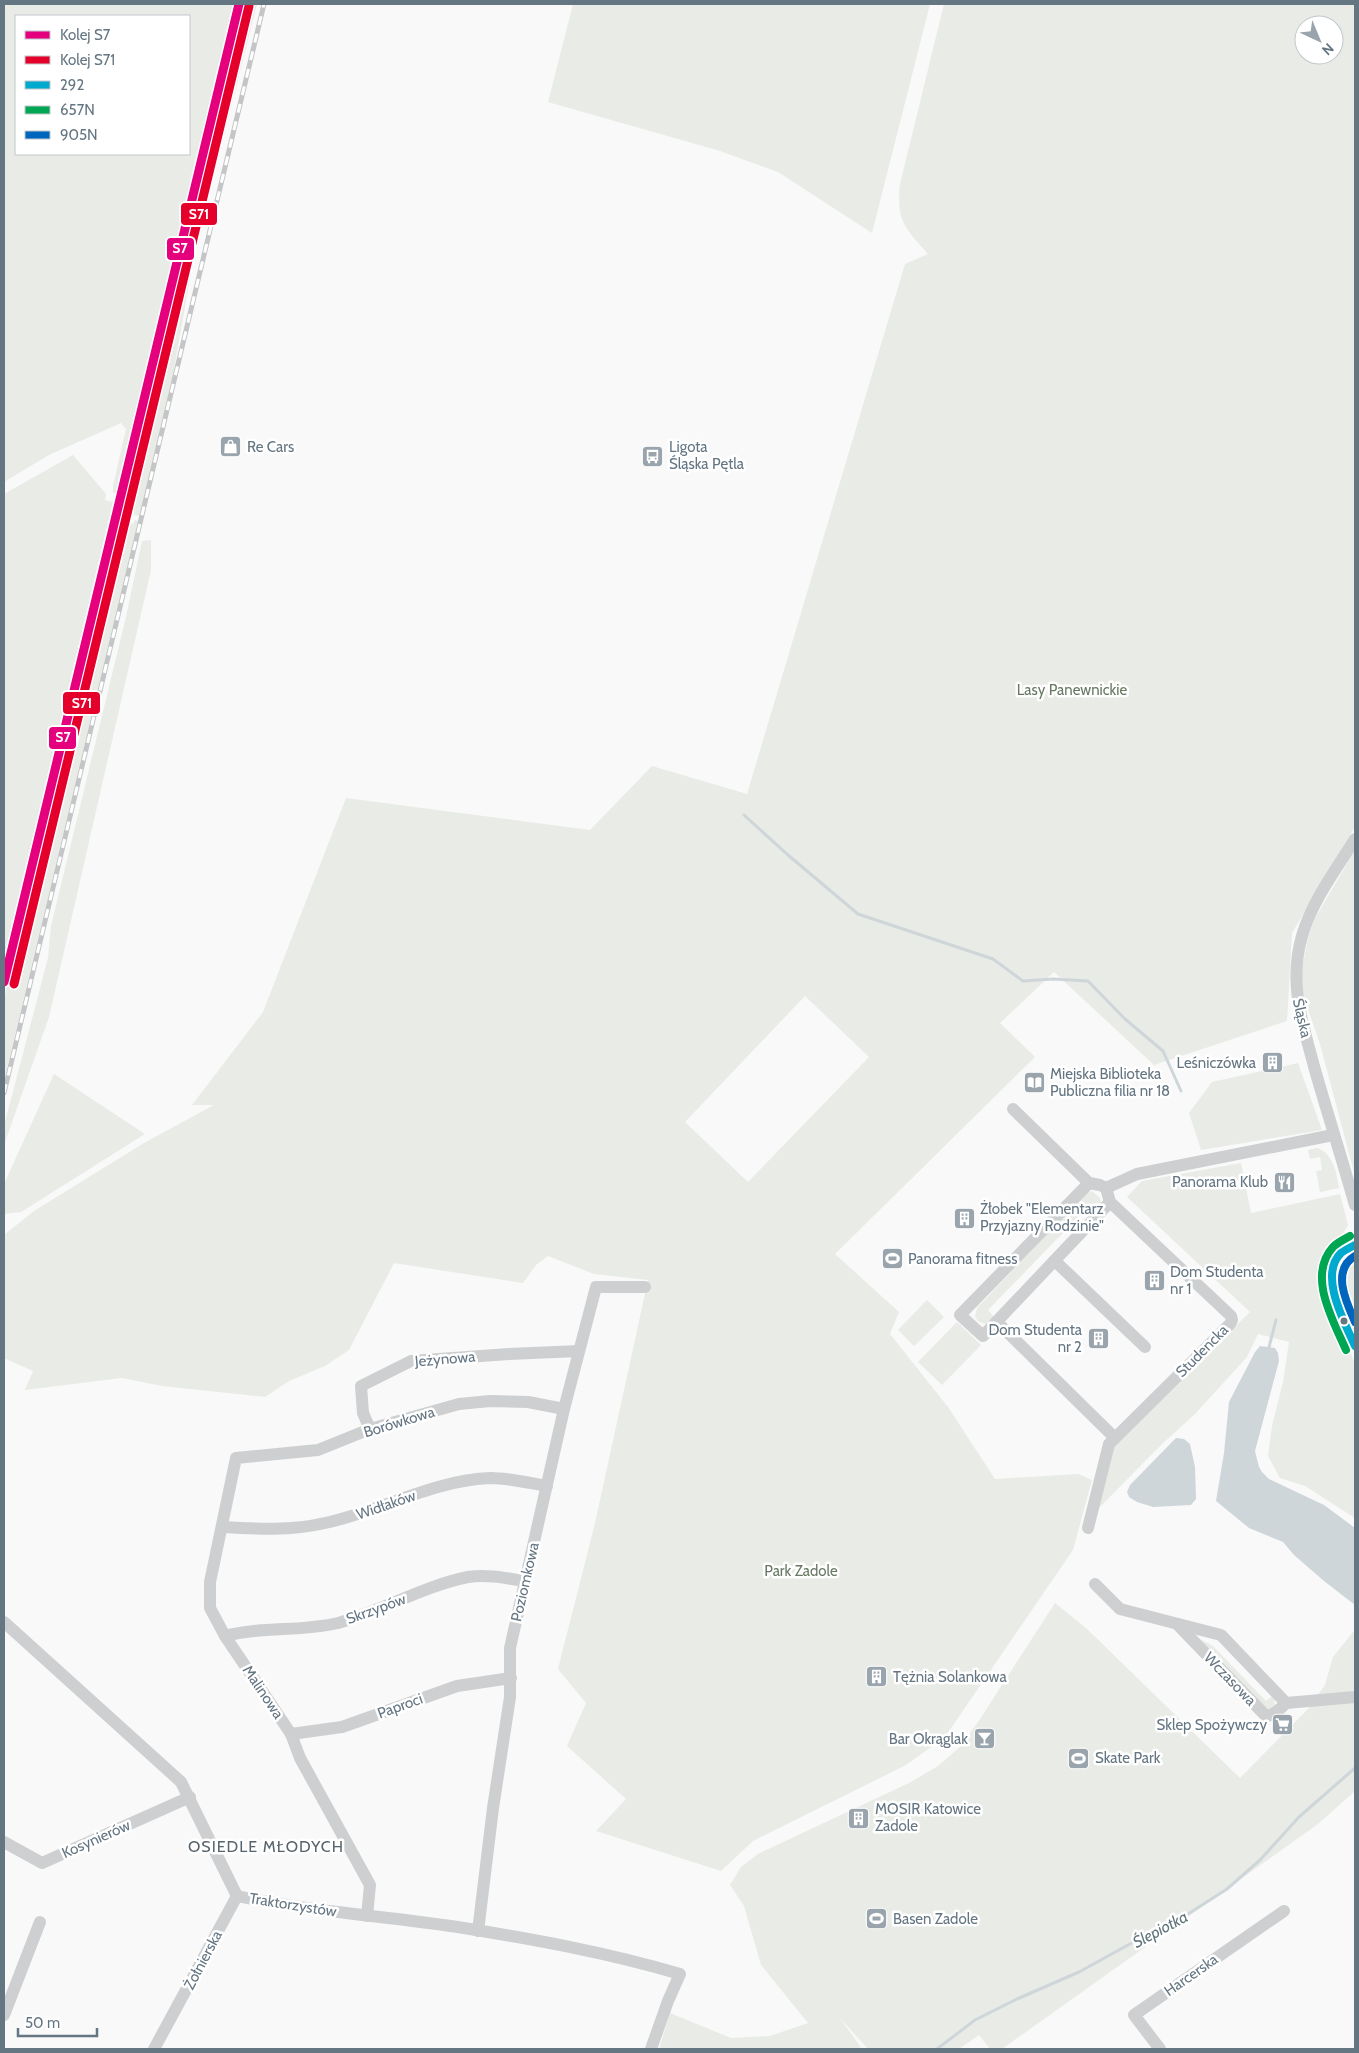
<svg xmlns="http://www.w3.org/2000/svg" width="1359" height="2053" font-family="Cabin,sans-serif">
  <rect width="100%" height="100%" fill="#f9f9f9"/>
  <g fill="#e8ebe6" fill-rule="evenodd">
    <path d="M4,4H233L117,493H113V486L126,429L121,423L49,455L4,482ZM16,16H189V154H16Z"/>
    <polygon points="244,4 257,4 194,255 173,375 140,516 134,515 134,493 128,492"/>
    <polygon points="573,4 930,4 872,233 778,172 720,151 548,102"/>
    <path d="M944,4H1355V827L1292,933L1287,1021L1154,1065L1054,972L1000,1023L1035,1057L835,1254L899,1312L890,1334L948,1407L995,1479L1078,1474L1092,1480L1073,1550L945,1737L906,1765L753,1841L721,1871L596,1831L626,1799L567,1746L586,1703L558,1669L595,1523L648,1280L594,1274L548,1256L536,1265L523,1283L394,1263L349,1350L325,1366L289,1381L265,1397L162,1386L122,1378L25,1390L33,1371L4,1358V1235L34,1211L144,1143L214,1105H192L263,1012L346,798L590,830L652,766L747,794L905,264L928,254C905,228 896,221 900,184ZM1304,25H1334V55H1304ZM805,996L869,1057L748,1182L685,1122Z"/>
    <polygon points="73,455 106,494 105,500 113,502 4,957 4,494"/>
    <polygon points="124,501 128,502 128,523 133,524 135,520 138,521 4,1081 4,1000"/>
    <polygon points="151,540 151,570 49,1017 4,1145 4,1126 48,958 51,926 126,617 142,541"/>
    <polygon points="1355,850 1355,1176 1320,1044 1302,992 1302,969 1308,938 1314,920"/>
    <polygon points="1298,1063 1322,1130 1201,1150 1189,1113 1212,1082"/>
    <polygon points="54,1074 145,1134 21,1212 4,1214 4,1184"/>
    <path d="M1317,1148C1333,1153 1337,1173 1339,1188L1320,1192L1316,1171L1322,1170L1320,1157L1310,1159L1308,1150Z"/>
    <polygon points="1241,1163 1251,1213 1340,1194 1348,1225 1324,1264 1322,1274 1326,1292 1355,1364 1355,1518 1305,1486 1280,1478 1268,1456 1272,1426 1283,1382 1289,1342 1258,1334 1247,1357 1195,1414 1162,1444 1095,1512 1112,1446 1250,1312 1127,1197 1142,1181"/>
    <polygon points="1092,1191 1100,1198 1101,1203 1095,1208 1090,1205 988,1310 994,1317 985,1324 978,1321 975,1317 977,1308 1085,1194"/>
    <polygon points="1355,1258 1355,1336 1336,1280 1337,1267 1344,1262"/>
    <polygon points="927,1300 944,1317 914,1346 898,1330"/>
    <polygon points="957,1322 981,1345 942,1385 918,1362"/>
    <polygon points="1055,1603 1086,1628 1240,1778 1307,1710 1325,1685 1333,1657 1353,1632 1355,1633 1355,1791 1318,1824 1002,2049 990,2049 979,2035 959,2049 868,2049 840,2018 862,2049 659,2049 670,2013 731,2038 770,2036 808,2023 761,1965 744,1906 730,1885 741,1867 758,1854 909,1783 938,1766 960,1747 978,1722"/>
    <polygon points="1200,1639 1213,1646 1266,1701 1271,1697 1274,1698 1275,1706 1269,1711"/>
  </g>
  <g fill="#ced6d9">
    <polygon points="1260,1346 1275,1348 1278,1353 1279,1361 1255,1451 1259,1467 1262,1472 1269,1479 1324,1505 1355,1528 1355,1605 1324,1581 1294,1555 1283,1542 1249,1528 1216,1501 1224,1453 1229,1402 1255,1352"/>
    <polygon points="1176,1438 1184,1439 1190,1444 1195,1467 1196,1499 1191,1505 1153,1507 1137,1502 1129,1497 1127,1492 1130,1485"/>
  </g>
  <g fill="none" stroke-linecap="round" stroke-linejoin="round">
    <g stroke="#ced6d9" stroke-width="3">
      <polyline points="744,815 788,855 858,914 993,959 1023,981 1053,979 1088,981 1125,1019 1163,1051 1181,1091"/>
      <polyline points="1269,1347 1276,1320"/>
      <polyline points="937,2049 975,2020 1017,1999 1079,1972 1139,1939 1174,1923 1227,1889 1260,1860 1299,1817 1355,1768"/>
    </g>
    <g stroke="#cecfd0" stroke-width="12">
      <path d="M1355,839C1336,870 1312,901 1302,936C1288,984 1303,1024 1315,1070C1328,1115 1342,1159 1355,1205"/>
      <polyline points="1013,1109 1089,1183 1100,1185 1106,1188 1110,1202 1231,1316 1232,1320 1230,1324 1109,1444 1088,1528"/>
      <polyline points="1089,1183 960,1315 983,1336 1110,1202"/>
      <polyline points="1106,1188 1137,1174 1333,1135"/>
      <polyline points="1055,1261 1145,1347"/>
      <polyline points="997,1322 1115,1438"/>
      <polyline points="370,1429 363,1413 361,1386 411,1361 509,1354 579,1351"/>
      <path d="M223,1527C257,1529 291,1531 325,1523C381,1511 433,1480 491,1478C509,1478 529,1483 547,1486"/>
      <polyline points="1095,1584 1120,1609 1221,1635 1286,1703 1355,1697"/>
      <polyline points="4,1622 181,1782 237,1896"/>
      <path d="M1177,1624L1266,1716C1274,1716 1280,1709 1286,1703"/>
      <path d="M225,1636C262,1626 301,1632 338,1623C382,1611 423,1586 468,1577C486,1574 506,1578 524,1581"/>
      <polyline points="291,1734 342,1727 457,1686 511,1678"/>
      <polyline points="4,1842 42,1863 190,1797"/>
      <path d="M237,1896C312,1912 388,1916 464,1928C537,1940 609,1953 680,1974L668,2001L651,2049"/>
      <polyline points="367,1916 370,1885 300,1758 291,1734 225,1636 210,1608 210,1582 236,1458 318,1450 370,1429 459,1404 490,1401 528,1402 564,1409"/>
      <polyline points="478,1931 493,1808 510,1697 510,1648 564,1409 596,1287 645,1287"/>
      <polyline points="4,2015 40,1922"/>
      <polyline points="154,2049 237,1896"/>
      <polyline points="1160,2049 1134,2015 1284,1911"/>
    </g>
    <defs>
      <polyline id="rail" points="4,1093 264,4"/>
    </defs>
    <use href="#rail" stroke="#c3c5c6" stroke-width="5"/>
    <use href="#rail" stroke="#fff" stroke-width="3" stroke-dasharray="9" stroke-linecap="butt"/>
    <defs>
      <path id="bus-1" d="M1355,1245C1351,1247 1345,1250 1341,1253C1318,1275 1345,1323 1355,1346"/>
      <path id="bus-2" d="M1346,1350C1333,1320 1307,1276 1333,1247C1338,1242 1345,1239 1350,1236"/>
      <path id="bus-3" d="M1355,1256C1331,1270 1346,1302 1355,1322"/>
    </defs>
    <use href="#bus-1" stroke="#fff" stroke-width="11"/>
    <use href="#bus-2" stroke="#fff" stroke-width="11"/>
    <use href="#bus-3" stroke="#fff" stroke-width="11"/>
    <use href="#bus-1" stroke="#00a9ce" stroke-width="8"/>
    <use href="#bus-2" stroke="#00a651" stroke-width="8"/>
    <use href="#bus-3" stroke="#0065bd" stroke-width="8"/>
    <defs>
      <polyline id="rail-1" points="4,982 239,4"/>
      <polyline id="rail-2" points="14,984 249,6"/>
    </defs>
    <use href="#rail-1" stroke="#fff" stroke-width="12"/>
    <use href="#rail-2" stroke="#fff" stroke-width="12"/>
    <use href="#rail-1" stroke="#e5007d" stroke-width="9"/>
    <use href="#rail-2" stroke="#e4002b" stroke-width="9"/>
  </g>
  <defs>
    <symbol id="shop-square" viewBox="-11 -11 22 22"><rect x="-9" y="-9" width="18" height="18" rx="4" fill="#99a4ac" stroke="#fff"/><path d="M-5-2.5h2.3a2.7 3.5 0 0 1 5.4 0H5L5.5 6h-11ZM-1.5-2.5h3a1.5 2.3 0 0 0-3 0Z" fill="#fff"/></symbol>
    <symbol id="bus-square" viewBox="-11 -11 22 22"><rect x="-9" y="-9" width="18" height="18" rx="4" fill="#99a4ac" stroke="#fff"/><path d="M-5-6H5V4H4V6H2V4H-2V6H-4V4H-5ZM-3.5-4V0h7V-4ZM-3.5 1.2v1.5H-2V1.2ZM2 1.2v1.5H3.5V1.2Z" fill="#fff"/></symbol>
    <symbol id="building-square" viewBox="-11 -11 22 22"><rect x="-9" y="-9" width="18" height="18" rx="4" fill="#99a4ac" stroke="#fff"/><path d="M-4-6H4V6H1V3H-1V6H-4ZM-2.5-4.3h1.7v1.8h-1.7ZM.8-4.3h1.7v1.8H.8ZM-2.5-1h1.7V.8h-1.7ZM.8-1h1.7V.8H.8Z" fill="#fff"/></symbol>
    <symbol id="library-square" viewBox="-11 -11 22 22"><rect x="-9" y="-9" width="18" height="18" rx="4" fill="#99a4ac" stroke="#fff"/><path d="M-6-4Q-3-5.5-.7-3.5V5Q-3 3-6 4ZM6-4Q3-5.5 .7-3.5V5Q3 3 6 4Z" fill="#fff"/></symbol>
    <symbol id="restaurant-square" viewBox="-11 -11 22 22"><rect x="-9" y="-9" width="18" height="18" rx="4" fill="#99a4ac" stroke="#fff"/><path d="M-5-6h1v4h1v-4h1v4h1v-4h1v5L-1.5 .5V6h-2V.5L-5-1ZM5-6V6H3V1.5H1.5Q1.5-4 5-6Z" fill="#fff"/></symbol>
    <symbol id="stadium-square" viewBox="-11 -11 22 22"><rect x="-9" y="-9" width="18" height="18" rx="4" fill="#99a4ac" stroke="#fff"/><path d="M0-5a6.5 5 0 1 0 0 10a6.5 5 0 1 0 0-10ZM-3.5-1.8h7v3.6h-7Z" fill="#fff"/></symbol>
    <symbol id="supermarket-square" viewBox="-11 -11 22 22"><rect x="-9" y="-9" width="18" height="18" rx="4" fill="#99a4ac" stroke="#fff"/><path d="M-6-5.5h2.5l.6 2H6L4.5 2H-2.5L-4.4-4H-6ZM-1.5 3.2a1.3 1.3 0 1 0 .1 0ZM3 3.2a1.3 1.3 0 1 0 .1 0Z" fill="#fff"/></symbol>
    <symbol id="bar-square" viewBox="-11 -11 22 22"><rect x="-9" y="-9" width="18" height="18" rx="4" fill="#99a4ac" stroke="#fff"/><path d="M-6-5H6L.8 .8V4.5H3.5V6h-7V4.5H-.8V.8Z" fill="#fff"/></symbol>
  </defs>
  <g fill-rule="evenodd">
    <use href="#shop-square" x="218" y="434" width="25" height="25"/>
    <use href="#bus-square" x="640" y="444" width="25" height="25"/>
    <use href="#building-square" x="1260" y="1050" width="25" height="25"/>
    <use href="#library-square" x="1022" y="1070" width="25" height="25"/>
    <use href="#restaurant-square" x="1272" y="1170" width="25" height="25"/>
    <use href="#building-square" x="952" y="1206" width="25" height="25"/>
    <use href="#stadium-square" x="880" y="1246" width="25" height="25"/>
    <use href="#building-square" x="1142" y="1268" width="25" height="25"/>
    <use href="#building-square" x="1086" y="1326" width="25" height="25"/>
    <use href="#building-square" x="864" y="1664" width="25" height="25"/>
    <use href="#supermarket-square" x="1270" y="1712" width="25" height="25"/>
    <use href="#bar-square" x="972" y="1726" width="25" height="25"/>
    <use href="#stadium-square" x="1066" y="1746" width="25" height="25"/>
    <use href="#building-square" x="846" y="1806" width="25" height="25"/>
    <use href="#stadium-square" x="864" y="1906" width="25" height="25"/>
  </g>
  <circle fill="#657683" stroke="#fff" stroke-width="2" cx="1344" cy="1321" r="4.5"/>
  <g text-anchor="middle" stroke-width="5" stroke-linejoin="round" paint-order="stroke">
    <g font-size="15" fill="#657683" stroke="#fff" text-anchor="start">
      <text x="247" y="452">Re Cars</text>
      <text x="669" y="452">Ligota<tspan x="669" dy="17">Śląska Pętla</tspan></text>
      <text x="1256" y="1068" text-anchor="end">Leśniczówka</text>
      <text x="1050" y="1079">Miejska Biblioteka<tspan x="1050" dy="17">Publiczna filia nr 18</tspan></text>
      <text x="1268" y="1187" text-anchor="end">Panorama Klub</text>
      <text x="980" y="1214">Żłobek "Elementarz<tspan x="980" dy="17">Przyjazny Rodzinie"</tspan></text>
      <text x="908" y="1264">Panorama fitness</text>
      <text x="1170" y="1277">Dom Studenta<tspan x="1170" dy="17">nr 1</tspan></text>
      <text x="1082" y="1335" text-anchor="end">Dom Studenta<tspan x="1082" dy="17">nr 2</tspan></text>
      <text x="893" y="1682">Tężnia Solankowa</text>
      <text x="1267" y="1730" text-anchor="end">Sklep Spożywczy</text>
      <text x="968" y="1744" text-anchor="end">Bar Okrąglak</text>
      <text x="1095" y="1763">Skate Park</text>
      <text x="875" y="1814">MOSIR Katowice<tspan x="875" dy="17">Zadole</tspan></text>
      <text x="893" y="1924">Basen Zadole</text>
    </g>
    <g font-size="15" fill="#687a64" stroke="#fff">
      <text x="1072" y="695">Lasy Panewnickie</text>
      <text x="801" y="1576">Park Zadole</text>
    </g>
    <g font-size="15" fill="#657683" stroke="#fff">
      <text transform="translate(1302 1018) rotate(77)" y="5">Śląska</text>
      <text transform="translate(1202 1351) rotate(-45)" y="5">Studencka</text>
      <text transform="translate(445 1359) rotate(-5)" y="5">Jeżynowa</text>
      <text transform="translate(399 1422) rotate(-17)" y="5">Borówkowa</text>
      <text transform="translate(386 1505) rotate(-19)" y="5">Widłaków</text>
      <text transform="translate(525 1582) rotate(-77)" y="5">Poziomkowa</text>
      <text transform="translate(376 1609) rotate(-20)" y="5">Skrzypów</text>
      <text transform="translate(1230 1679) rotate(46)" y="5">Wczasowa</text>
      <text transform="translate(263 1692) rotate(56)" y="5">Malinowa</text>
      <text transform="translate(400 1706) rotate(-20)" y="5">Paproci</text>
      <text transform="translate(96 1839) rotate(-24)" y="5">Kosynierów</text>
      <text transform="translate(293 1905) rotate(9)" y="5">Traktorzystów</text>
      <text transform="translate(203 1960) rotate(-62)" y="5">Żołnierska</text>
      <text transform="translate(1191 1975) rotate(-35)" y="5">Harcerska</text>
    </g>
    <g font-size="16" letter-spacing="1" fill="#57646e" stroke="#fff">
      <text x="266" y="1852">OSIEDLE MŁODYCH</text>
    </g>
    <g font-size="16" font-style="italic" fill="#60757c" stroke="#fff">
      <text transform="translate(1160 1929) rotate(-28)" y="6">Ślepiotka</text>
    </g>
  </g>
  <g stroke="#fff" stroke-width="2">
    <rect x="180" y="202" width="38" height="24" rx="5" fill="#e4002b"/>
    <rect x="166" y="237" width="29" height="24" rx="5" fill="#e5007d"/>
    <rect x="62" y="691" width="39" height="24" rx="5" fill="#e4002b"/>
    <rect x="48" y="726" width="29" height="24" rx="5" fill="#e5007d"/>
  </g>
  <g font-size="14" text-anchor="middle" font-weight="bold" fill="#fff">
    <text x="199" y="219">S71</text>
    <text x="180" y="253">S7</text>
    <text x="82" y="708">S71</text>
    <text x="63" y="742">S7</text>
  </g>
  <rect width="1359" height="2053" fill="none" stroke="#657683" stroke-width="10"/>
  <rect x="15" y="15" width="175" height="140" fill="#ffffff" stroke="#c1c8cd"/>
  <rect x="25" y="31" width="25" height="8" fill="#e5007d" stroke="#c1c8cd"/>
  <text x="60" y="40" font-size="15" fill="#657683">Kolej S7</text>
  <rect x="25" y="56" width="25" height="8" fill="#e4002b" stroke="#c1c8cd"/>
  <text x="60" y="65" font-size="15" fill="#657683">Kolej S71</text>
  <rect x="25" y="81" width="25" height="8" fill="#00a9ce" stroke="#c1c8cd"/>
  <text x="60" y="90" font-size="15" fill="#657683">292</text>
  <rect x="25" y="106" width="25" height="8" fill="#00a651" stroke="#c1c8cd"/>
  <text x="60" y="115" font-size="15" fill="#657683">657N</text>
  <rect x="25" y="131" width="25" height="8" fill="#0065bd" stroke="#c1c8cd"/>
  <text x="60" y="140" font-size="15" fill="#657683">905N</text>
  <g transform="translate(1319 40) rotate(136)"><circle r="24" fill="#ffffff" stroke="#c1c8cd"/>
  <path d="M0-4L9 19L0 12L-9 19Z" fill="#99a4ac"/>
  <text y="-8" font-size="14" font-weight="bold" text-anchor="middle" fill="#657683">N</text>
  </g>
  <path d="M18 2028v8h79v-8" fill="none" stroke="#657683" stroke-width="2.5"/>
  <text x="25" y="2028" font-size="15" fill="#657683" stroke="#ffffff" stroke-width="4" paint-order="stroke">50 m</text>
</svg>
